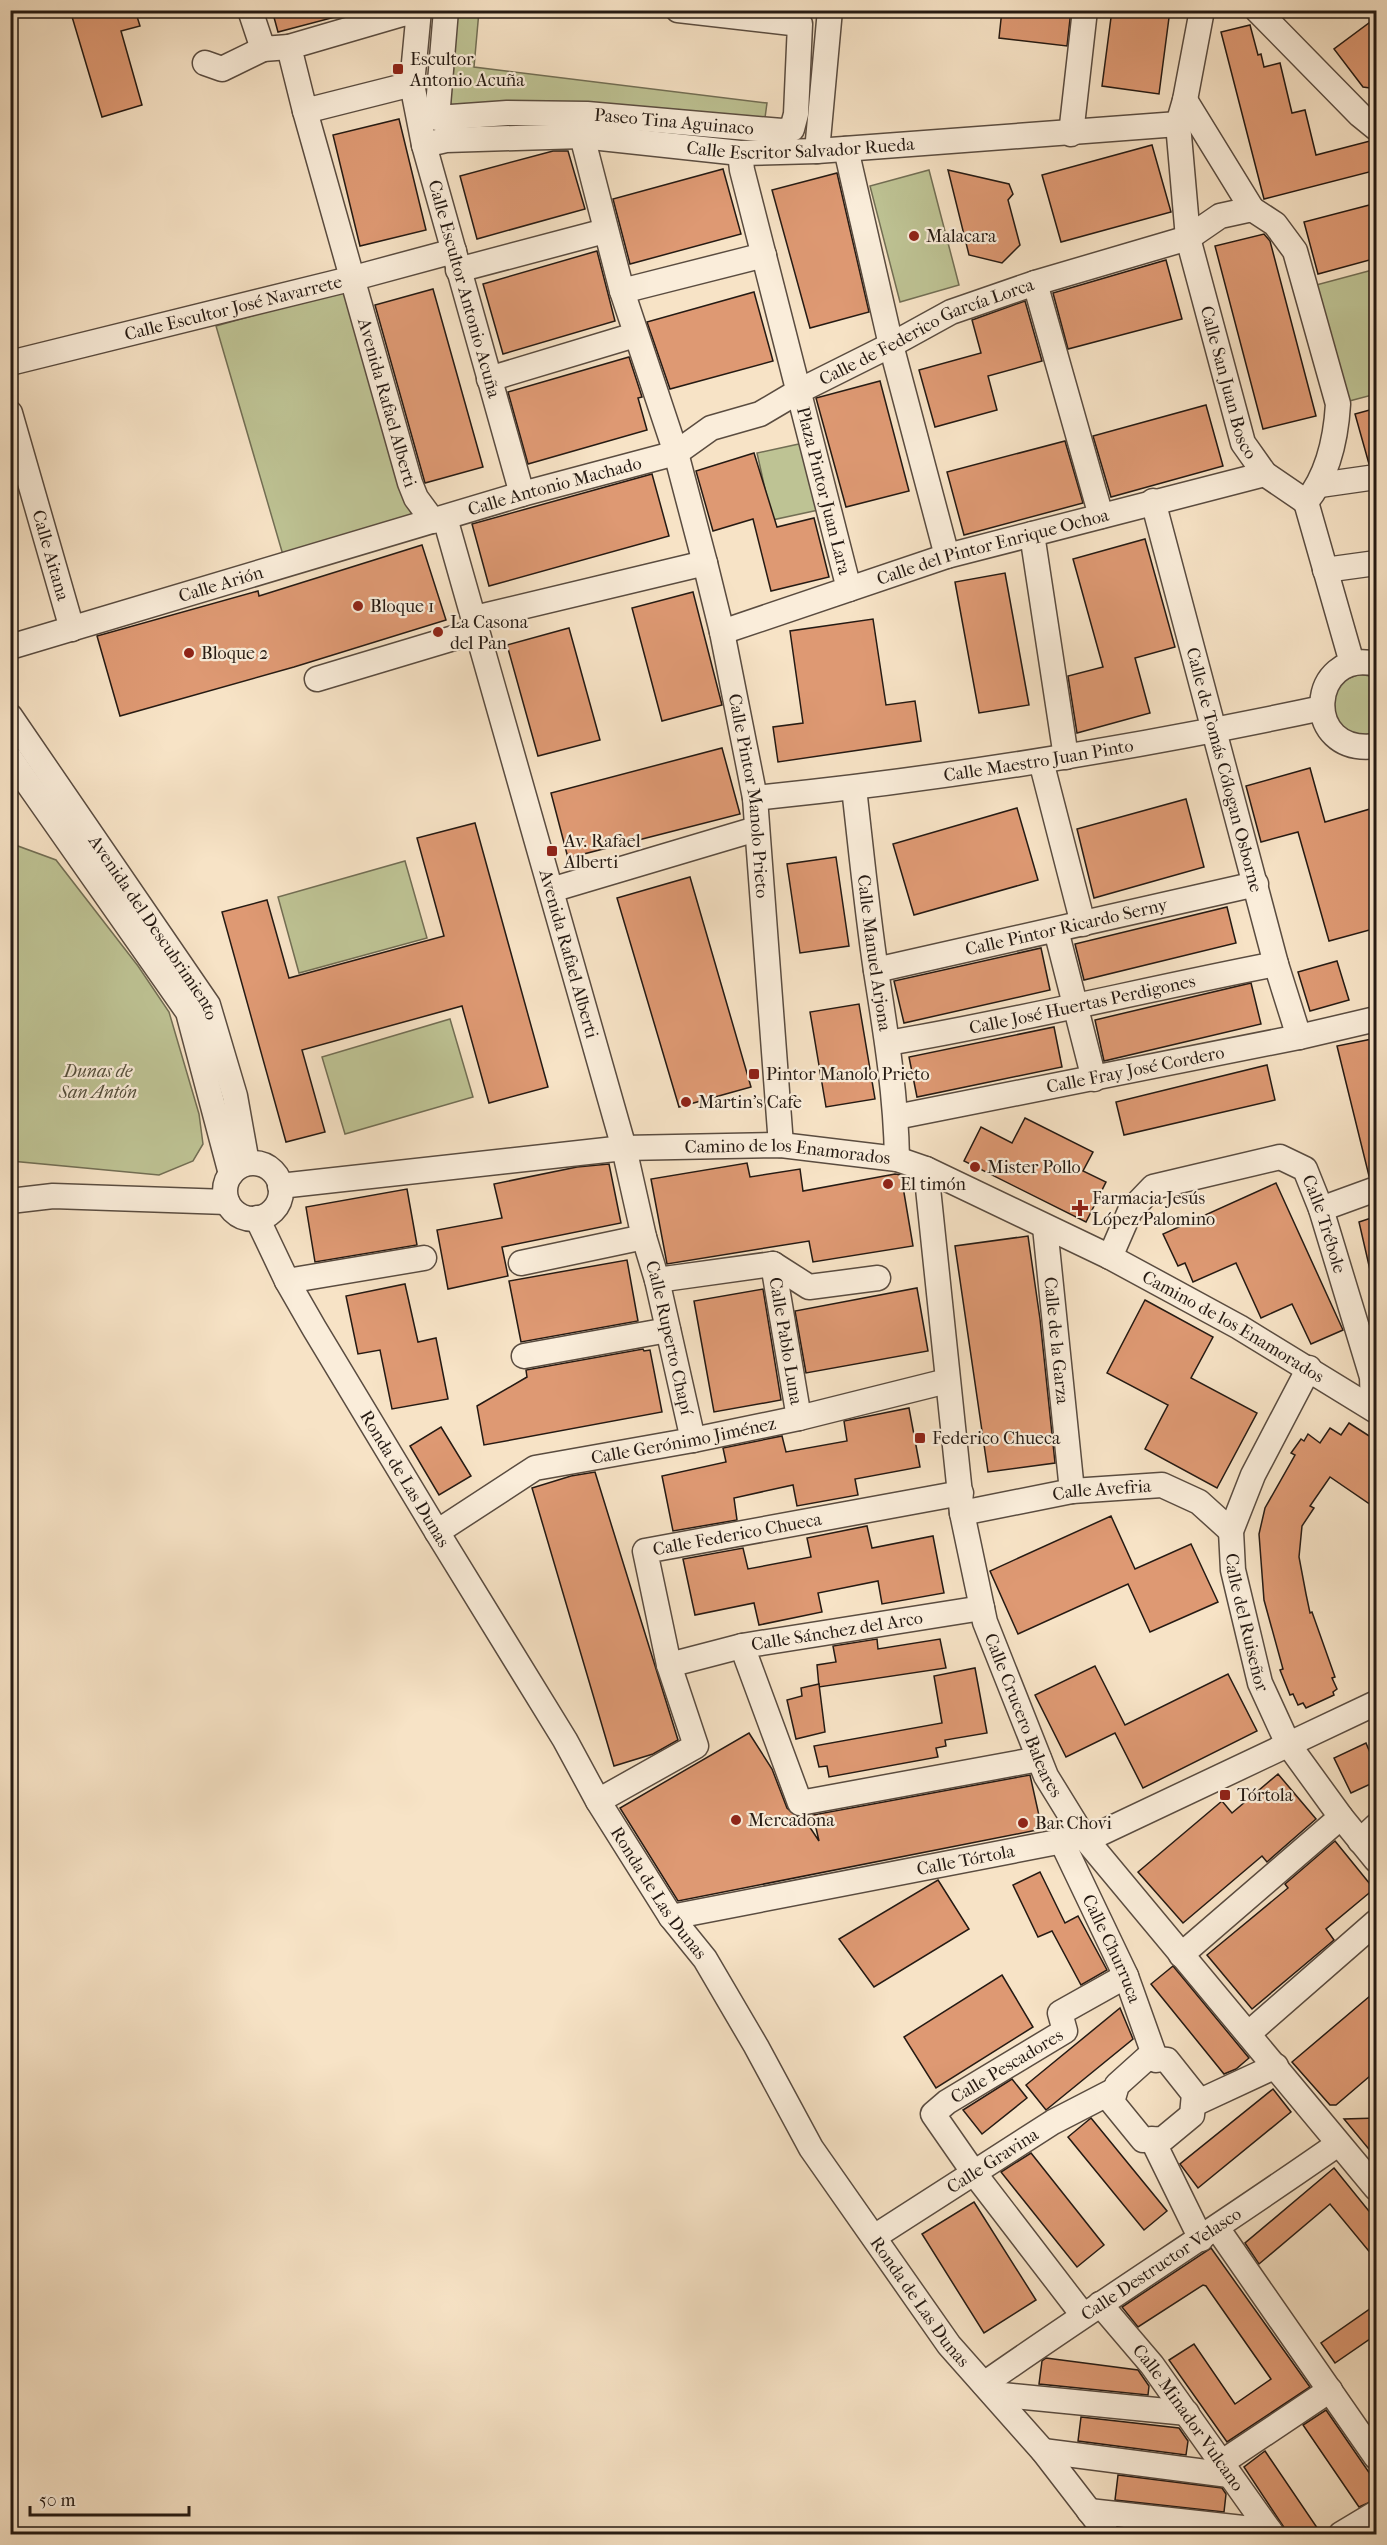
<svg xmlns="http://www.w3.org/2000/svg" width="1387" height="2545" font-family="'IM FELL French Canon',serif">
  <rect width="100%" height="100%" fill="#f7e3c6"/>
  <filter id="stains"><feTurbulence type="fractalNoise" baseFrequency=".00333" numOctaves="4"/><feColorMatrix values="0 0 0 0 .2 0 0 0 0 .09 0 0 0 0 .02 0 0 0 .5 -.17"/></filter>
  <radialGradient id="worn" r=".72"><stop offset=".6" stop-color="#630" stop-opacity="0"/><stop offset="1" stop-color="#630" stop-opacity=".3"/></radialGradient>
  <g fill="#bec394" stroke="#726e54" stroke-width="1.5">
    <polygon points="450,10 479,11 474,67 767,103 764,125 442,110"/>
    <polygon points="929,170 959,285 900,302 870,186"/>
    <polygon points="1376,269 1376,394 1338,404 1305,288"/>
    <polygon points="346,289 413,518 283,555 216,326"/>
    <polygon points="822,439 837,506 772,520 757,453"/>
    <path d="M1358,674L1376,677V732C1345,747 1317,702 1341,683C1346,679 1353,677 1358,674Z"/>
    <polygon points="11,837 18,846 56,860 138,966 169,1012 199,1114 203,1144 193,1161 159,1175 11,1161"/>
    <polygon points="405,861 427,938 299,973 278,897"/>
    <polygon points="450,1019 473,1097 345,1134 322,1057"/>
  </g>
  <g fill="#de9973" stroke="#251a13" stroke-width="1.5">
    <polygon points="70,10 135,10 140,26 121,31 142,105 102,117"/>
    <polygon points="272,10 339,10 339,16 278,32"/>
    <polygon points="1002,10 1071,10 1067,46 999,38"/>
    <polygon points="1112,10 1170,10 1159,94 1102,86"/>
    <polygon points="1377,17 1377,89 1363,87 1334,49"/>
    <polygon points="1250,25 1258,55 1261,54 1264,67 1280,63 1292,113 1305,110 1316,155 1370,141 1377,142 1377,170 1264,199 1221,32"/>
    <polygon points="399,119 426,230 360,246 333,135"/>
    <polygon points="1152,145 1171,212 1061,242 1042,175"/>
    <polygon points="553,151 568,151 585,209 477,239 460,176"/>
    <polygon points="723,169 741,234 630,264 613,199"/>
    <polygon points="948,170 1009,184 1013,194 1008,200 1020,245 1002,263 969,255"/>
    <polygon points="837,173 869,312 810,328 772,190"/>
    <polygon points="1377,203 1377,258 1318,274 1304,222"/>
    <polygon points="1264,234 1270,241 1316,416 1263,429 1215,246"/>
    <polygon points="597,251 615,321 503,354 483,284"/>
    <polygon points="1166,260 1182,319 1068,349 1053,293"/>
    <polygon points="433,289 483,467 425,483 375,305"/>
    <polygon points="754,292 773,361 670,389 647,322"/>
    <polygon points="1025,301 1042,361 988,376 997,410 935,427 919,370 981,353 972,320"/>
    <polygon points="629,357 642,397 638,398 647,430 528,464 508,392"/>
    <polygon points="880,381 909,491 846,507 816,398"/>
    <polygon points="1206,405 1223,466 1111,497 1093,436"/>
    <polygon points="1377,408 1377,463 1369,464 1355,414"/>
    <polygon points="1065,441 1083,503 964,535 947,472"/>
    <polygon points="754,453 777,527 814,518 829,577 771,591 753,519 713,531 696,471"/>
    <polygon points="652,474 669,536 489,586 472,524"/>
    <polygon points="1145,539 1175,647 1135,658 1150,713 1077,733 1068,676 1103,667 1073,559"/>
    <polygon points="422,545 446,620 294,667 120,716 97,636 258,591 259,596"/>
    <polygon points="1005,573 1029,705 979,713 955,582"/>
    <polygon points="693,592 722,705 662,721 632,608"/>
    <polygon points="873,619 886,705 915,701 921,741 778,762 773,727 803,723 790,631"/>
    <polygon points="569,628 600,740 538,756 507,645"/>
    <polygon points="722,748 740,814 568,858 551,793"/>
    <polygon points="1310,768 1325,822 1370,809 1377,830 1377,928 1329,941 1298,832 1261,842 1246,786"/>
    <polygon points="1186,799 1204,867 1094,898 1077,829"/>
    <polygon points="1017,808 1038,880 914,915 893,844"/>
    <polygon points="475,823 548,1087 489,1103 462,1006 302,1050 325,1132 286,1142 222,912 267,900 289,978 444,936 417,838"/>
    <polygon points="836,857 849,946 800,953 787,864"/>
    <polygon points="690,877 751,1087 679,1107 617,898"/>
    <polygon points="1227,907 1236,943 1084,980 1075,944"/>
    <polygon points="1041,948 1050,990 904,1023 894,981"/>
    <polygon points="1337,961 1349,1000 1310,1011 1298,972"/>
    <polygon points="1251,983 1261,1024 1104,1061 1095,1020"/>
    <polygon points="859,1004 875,1099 826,1107 810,1012"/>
    <polygon points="1054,1027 1062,1067 917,1097 909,1057"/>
    <polygon points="1377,1038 1377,1175 1369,1176 1337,1046"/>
    <polygon points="1267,1065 1275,1100 1124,1135 1116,1102"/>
    <polygon points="1025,1118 1093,1152 1083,1171 1106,1182 1086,1222 964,1161 981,1127 1012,1143"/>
    <polygon points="747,1163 750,1177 800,1169 803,1191 895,1174 901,1175 913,1246 813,1262 809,1241 667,1264 651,1179"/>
    <polygon points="609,1164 621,1223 502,1247 508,1276 448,1289 437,1230 502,1218 494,1184 577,1167"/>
    <polygon points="1276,1183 1343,1330 1311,1344 1292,1304 1261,1318 1236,1263 1193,1282 1185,1263 1178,1266 1163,1234"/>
    <polygon points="407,1189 417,1245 315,1262 306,1207"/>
    <polygon points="1377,1216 1377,1269 1370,1270 1359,1222"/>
    <polygon points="1028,1236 1040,1319 1055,1463 988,1472 955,1246"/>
    <polygon points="627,1260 638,1321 521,1342 509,1281"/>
    <polygon points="405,1284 418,1342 436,1338 448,1399 392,1409 380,1350 358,1354 346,1296"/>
    <polygon points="917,1288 928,1351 806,1373 795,1311"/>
    <polygon points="763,1289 781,1400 714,1412 694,1301"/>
    <polygon points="1145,1300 1213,1337 1191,1378 1257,1413 1217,1488 1145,1449 1168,1405 1107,1373"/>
    <polygon points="643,1349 644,1351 650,1350 662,1412 484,1445 477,1406 527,1377 526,1370"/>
    <polygon points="909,1408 920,1467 855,1479 858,1495 797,1506 793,1485 734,1498 737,1520 673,1531 662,1476 726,1462 723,1448 782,1436 786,1452 847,1441 844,1421"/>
    <polygon points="1349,1423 1377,1441 1377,1509 1330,1477 1310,1506 1314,1508 1302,1526 1299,1557 1306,1594 1310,1613 1312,1612 1335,1677 1332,1678 1337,1689 1333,1692 1334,1695 1306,1708 1303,1703 1298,1705 1293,1694 1290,1695 1280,1670 1283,1669 1264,1600 1259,1534 1265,1508 1295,1455 1291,1453 1301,1439 1304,1441 1308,1434 1320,1443 1330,1428 1341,1435"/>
    <polygon points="441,1427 471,1476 439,1495 410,1446"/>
    <polygon points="595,1472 678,1740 653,1754 614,1766 532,1488 571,1476"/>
    <polygon points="1111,1516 1135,1569 1191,1544 1218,1602 1150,1632 1128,1584 1018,1634 990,1571"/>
    <polygon points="867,1526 872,1548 933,1536 944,1593 882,1604 878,1581 818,1593 822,1612 759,1625 754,1603 695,1615 683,1559 743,1548 748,1569 811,1557 807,1538"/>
    <polygon points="877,1639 878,1649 940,1639 946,1668 819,1687 817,1665 836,1662 833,1646"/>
    <polygon points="1095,1666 1125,1725 1228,1674 1257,1731 1143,1788 1115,1733 1066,1757 1035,1695"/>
    <polygon points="975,1668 987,1733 945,1740 946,1746 936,1748 938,1757 829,1777 827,1766 819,1767 814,1746 942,1723 934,1676"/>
    <polygon points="819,1684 825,1732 796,1739 787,1700 802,1696 801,1688"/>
    <polygon points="749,1733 772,1769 787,1808 796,1816 803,1817 819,1841 813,1815 1030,1775 1042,1829 678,1901 620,1808"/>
    <polygon points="1366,1743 1371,1755 1377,1753 1377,1781 1351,1793 1334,1758"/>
    <polygon points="1278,1774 1316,1819 1267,1862 1262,1856 1183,1923 1138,1872 1222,1801 1232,1813"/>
    <polygon points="1335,1841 1374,1889 1326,1929 1334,1940 1252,2009 1207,1955 1288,1888 1285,1884"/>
    <polygon points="1040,1872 1065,1923 1078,1916 1107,1970 1081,1985 1052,1931 1038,1937 1013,1885"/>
    <polygon points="938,1880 969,1929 874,1987 839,1939"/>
    <polygon points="1173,1966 1249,2058 1236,2069 1224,2074 1151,1984"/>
    <polygon points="1002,1975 1033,2027 936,2088 904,2037"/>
    <polygon points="1377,1990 1377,2070 1336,2105 1330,2105 1292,2062"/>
    <polygon points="1120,2008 1133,2039 1046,2110 1026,2085"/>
    <polygon points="1012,2079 1027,2098 982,2134 963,2110"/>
    <polygon points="1273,2089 1291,2112 1198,2188 1180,2164"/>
    <polygon points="1091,2118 1167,2211 1144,2230 1068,2137"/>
    <polygon points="1377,2118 1377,2159 1344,2119"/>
    <polygon points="1031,2153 1104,2245 1077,2267 1001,2172"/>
    <polygon points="1334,2168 1377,2221 1377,2261 1330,2204 1259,2264 1245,2243"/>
    <polygon points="974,2202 1036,2300 984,2333 922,2234"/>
    <polygon points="1211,2248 1310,2387 1227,2442 1169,2360 1194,2344 1235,2404 1271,2379 1206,2286 1203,2285 1138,2327 1122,2307"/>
    <polygon points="1377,2304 1377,2334 1335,2363 1321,2343"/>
    <polygon points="1046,2358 1138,2370 1149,2386 1148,2395 1039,2384 1042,2361"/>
    <polygon points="1326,2410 1377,2484 1377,2499 1359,2507 1303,2425"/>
    <polygon points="1081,2417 1179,2428 1188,2441 1186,2455 1078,2441"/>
    <polygon points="1265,2451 1322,2535 1289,2535 1244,2467"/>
    <polygon points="1118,2475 1222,2488 1226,2494 1224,2512 1115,2500"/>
  </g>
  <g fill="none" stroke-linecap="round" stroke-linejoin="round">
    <defs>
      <g id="minor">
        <polyline points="250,10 263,49 289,47"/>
        <path id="s1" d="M419,10L412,84L424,145L522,494"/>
        <path id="s2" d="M446,10L437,118L507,113L587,114L782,131L792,129L796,114L800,24L678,10"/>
        <path id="s3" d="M1202,10L1185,100L1178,124L1188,238L1243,443L1265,474L1306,502"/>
        <polyline points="1257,10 1360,115 1376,128"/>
        <polyline points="205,63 222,69 263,49"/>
        <polyline points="412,84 305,111 289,47 402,14 419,12"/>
        <polyline points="1185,100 1252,209"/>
        <path id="s4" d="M305,111L410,483L416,498L433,521"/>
        <polyline points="1071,134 1085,10"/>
        <path id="s5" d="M582,136L622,291L676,453L705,563L722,632L755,798L781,1145"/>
        <path id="s6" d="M424,145L446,140L582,136L740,153L817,151L1178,124"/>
        <polyline points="846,149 891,345 947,556"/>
        <polyline points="817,151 830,10"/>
        <path id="s7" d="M740,153L742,170L849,589"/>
        <polyline points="458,270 605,231"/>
        <polyline points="1035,283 1101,516"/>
        <polyline points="622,291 764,255"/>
        <path id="s8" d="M10,363L354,278L454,251"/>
        <polyline points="489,379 635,335"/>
        <path id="s9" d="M10,413L72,629"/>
        <polyline points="1320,485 1376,477"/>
        <path id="s10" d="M1153,501L1276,964L1299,1037"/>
        <polyline points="1306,502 1352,663"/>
        <path id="s11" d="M445,518L624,1148L644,1237L657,1280L693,1440"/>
        <polyline points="1032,534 1066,757"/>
        <polyline points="1325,570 1376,563"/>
        <polyline points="475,618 705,563"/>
        <path id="s12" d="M722,632L947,556L1265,474"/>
        <path id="s13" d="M10,647L522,494L676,453L711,428L760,414L799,391L891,345L951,312L1035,283L1188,238L1220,216L1252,209L1275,224L1295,251L1338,404C1336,438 1328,475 1306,502"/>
        <path d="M1376,664C1309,648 1300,756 1376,746"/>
        <polyline points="317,679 477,631"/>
        <path id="s14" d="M10,716L208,1005L235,1096L247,1163"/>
        <polyline points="10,758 188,1012 231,1174"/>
        <polyline points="1041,761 1083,924"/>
        <path id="s15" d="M854,788C861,849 867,911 876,971C886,1034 896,1095 897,1159"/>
        <path id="s16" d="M755,798C945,779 1134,748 1322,708"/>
        <polyline points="551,890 756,829"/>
        <polyline points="1056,930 1094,1079"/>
        <path id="s17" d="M876,970L1256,884"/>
        <path id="s18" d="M888,1043C1018,1021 1147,989 1276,964"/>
        <path id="s19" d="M896,1117L1299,1037L1376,1019"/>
        <circle cx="253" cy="1191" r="28"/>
        <path id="s20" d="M926,1169L962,1513L985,1622L1046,1776L1083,1836L1376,2188"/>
        <path id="s21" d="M280,1186L624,1148L781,1145L897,1159L926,1169L1110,1257L1239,1327L1376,1411"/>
        <polyline points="10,1201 53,1196 227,1202"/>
        <polyline points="1321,1209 1376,1189"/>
        <path id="s22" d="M257,1218L287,1281L314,1328L437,1532L565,1740L598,1801L671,1917L705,1959L756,2046L811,2148L949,2345L1043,2451L1107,2534"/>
        <path id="s23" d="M1045,1227L1072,1491"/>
        <path id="s24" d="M1110,1257L1130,1211L1153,1187L1280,1157L1305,1169L1321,1209L1372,1377L1373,1408"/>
        <polyline points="521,1263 644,1237"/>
        <path id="s25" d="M773,1264L799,1418"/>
        <polyline points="657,1280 773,1264 809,1287 878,1278"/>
        <polyline points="287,1281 424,1258"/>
        <polyline points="524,1356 668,1330"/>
        <path id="s26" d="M1309,1368L1253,1475L1231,1531L1233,1570L1260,1683L1288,1744L1341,1817L1376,1860"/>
        <path id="s27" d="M962,1513L1072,1491L1162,1485L1199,1502L1231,1531"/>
        <path id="s28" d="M437,1532L535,1468L693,1440L799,1418L947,1381"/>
        <polyline points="982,1608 742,1646 800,1803 1039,1759"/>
        <polyline points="669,1665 742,1646"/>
        <path id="s29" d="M598,1801L696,1746L669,1665L645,1551L961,1493"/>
        <path id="s30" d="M1061,1840L1126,1976L1156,2060"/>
        <polyline points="1360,1841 1376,1826"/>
        <path id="s31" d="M671,1917L1099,1834L1376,1703"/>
        <polyline points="1181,1955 1341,1817"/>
        <polyline points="1249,2033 1376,1922"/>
        <polygon points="1147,2058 1167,2060 1194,2094 1192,2115 1163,2139 1143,2140 1112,2102 1117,2085"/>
        <polyline points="1194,2104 1276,2066"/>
        <polyline points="1152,2139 1201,2239"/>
        <polyline points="1217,2228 1376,2457"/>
        <path id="s32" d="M874,2237L1053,2122L1115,2090"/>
        <path id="s33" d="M1100,2304L1152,2365L1272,2534"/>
        <path id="s34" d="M1083,2315L974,2173L933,2114L947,2102L1065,2031L1060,2013L1126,1976"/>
        <path id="s35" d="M984,2384C1101,2302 1221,2226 1338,2144"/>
        <polyline points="993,2394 1187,2413"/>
        <polyline points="1043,2451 1229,2475"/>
        <polyline points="1221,2463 1330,2390"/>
        <polyline points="1089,2511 1270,2531"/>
        <polyline points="1341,2534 1376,2513"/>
      </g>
    </defs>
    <use href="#minor" stroke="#5a4c40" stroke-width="27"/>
    <use href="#minor" stroke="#faedda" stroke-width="24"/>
  </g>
  <g fill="#8f2418" stroke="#faedda" stroke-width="2">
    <rect x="392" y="63" width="12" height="12" rx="3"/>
    <circle cx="914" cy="236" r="6"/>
    <circle cx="358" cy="606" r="6"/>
    <circle cx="438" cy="632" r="6"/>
    <circle cx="189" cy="653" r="6"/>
    <rect x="546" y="845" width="12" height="12" rx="3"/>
    <rect x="748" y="1068" width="12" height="12" rx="3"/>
    <circle cx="686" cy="1102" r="6"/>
    <circle cx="975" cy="1167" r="6"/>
    <circle cx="888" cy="1184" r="6"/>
    <path d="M1077 1199h6v6h6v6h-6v6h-6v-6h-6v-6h6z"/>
    <rect x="914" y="1432" width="12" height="12" rx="3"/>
    <rect x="1219" y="1789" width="12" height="12" rx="3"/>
    <circle cx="736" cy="1820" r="6"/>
    <circle cx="1023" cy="1823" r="6"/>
  </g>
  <g text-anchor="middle" stroke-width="4.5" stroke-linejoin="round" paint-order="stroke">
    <g font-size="18" fill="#251a13" stroke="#faedda" text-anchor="start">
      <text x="410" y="65">Escultor<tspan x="410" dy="21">Antonio Acuña</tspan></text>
      <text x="926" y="242">Malacara</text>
      <text x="370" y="612">Bloque 1</text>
      <text x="450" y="628">La Casona<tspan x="450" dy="21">del Pan</tspan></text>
      <text x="201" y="659">Bloque 2</text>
      <text x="564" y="847">Av. Rafael<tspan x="564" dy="21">Alberti</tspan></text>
      <text x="766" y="1080">Pintor Manolo Prieto</text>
      <text x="698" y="1108">Martin's Cafe</text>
      <text x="987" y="1173">Mister Pollo</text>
      <text x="900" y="1190">El timón</text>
      <text x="1092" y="1204">Farmacia Jesús<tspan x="1092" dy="21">López Palomino</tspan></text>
      <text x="932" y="1444">Federico Chueca</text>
      <text x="1237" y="1801">Tórtola</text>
      <text x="748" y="1826">Mercadona</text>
      <text x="1035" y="1829">Bar Chovi</text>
    </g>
    <g font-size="18" fill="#251a13" stroke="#faedda">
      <text dy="6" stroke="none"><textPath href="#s2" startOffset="346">Paseo Tina Aguinaco</textPath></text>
      <text dy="6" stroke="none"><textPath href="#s6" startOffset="378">Calle Escritor Salvador Rueda</textPath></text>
      <text dy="6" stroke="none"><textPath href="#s1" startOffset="286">Calle Escultor Antonio Acuña</textPath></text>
      <text dy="6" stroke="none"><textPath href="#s8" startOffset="230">Calle Escultor José Navarrete</textPath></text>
      <text dy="6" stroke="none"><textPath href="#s13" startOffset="974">Calle de Federico García Lorca</textPath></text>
      <text dy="6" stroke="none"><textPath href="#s3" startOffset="381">Calle San Juan Bosco</textPath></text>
      <text dy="6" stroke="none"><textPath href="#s4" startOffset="303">Avenida Rafael Alberti</textPath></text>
      <text dy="6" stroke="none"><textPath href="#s13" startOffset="568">Calle Antonio Machado</textPath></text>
      <text dy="6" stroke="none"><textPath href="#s7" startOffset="348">Plaza Pintor Juan Lara</textPath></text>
      <text dy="6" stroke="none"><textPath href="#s12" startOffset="284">Calle del Pintor Enrique Ochoa</textPath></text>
      <text dy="6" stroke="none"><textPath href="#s9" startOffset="148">Calle Aitana</textPath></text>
      <text dy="6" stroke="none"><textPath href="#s13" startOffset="220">Calle Arión</textPath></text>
      <text dy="6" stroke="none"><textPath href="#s16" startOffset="286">Calle Maestro Juan Pinto</textPath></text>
      <text dy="6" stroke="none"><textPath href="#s10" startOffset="278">Calle de Tomás Cólogan Osborne</textPath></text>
      <text dy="6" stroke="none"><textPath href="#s5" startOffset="682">Calle Pintor Manolo Prieto</textPath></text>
      <text dy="6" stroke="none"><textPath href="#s17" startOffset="195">Calle Pintor Ricardo Serny</textPath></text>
      <text dy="6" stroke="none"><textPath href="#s14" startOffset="256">Avenida del Descubrimiento</textPath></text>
      <text dy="6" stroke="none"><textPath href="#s15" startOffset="166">Calle Manuel Arjona</textPath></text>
      <text dy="6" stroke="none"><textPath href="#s11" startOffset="453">Avenida Rafael Alberti</textPath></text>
      <text dy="6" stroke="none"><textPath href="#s18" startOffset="198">Calle José Huertas Perdigones</textPath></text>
      <text dy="6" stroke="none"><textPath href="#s19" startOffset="244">Calle Fray José Cordero</textPath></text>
      <text dy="6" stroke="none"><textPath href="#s21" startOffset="510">Camino de los Enamorados</textPath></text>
      <text dy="6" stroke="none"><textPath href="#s24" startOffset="300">Calle Trébole</textPath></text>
      <text dy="6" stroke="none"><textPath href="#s21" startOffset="996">Camino de los Enamorados</textPath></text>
      <text dy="6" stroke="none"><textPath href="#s11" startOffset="850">Calle Ruperto Chapí</textPath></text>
      <text dy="6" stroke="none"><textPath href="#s25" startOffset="78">Calle Pablo Luna</textPath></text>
      <text dy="6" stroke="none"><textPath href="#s23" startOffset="114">Calle de la Garza</textPath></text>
      <text dy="6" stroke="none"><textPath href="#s28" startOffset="268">Calle Gerónimo Jiménez</textPath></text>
      <text dy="6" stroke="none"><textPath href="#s22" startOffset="300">Ronda de Las Dunas</textPath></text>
      <text dy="6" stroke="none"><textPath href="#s27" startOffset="142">Calle Avefria</textPath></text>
      <text dy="6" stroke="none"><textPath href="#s29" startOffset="408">Calle Federico Chueca</textPath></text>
      <text dy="6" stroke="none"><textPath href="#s26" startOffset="274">Calle del Ruiseñor</textPath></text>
      <text transform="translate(837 1631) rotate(-9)" y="6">Calle Sánchez del Arco</text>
      <text dy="6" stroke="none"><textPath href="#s20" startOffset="558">Calle Crucero Baleares</textPath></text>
      <text dy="6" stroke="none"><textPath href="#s31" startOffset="300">Calle Tórtola</textPath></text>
      <text dy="6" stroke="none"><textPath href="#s22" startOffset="786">Ronda de Las Dunas</textPath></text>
      <text dy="6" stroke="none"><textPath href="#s30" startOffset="120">Calle Churruca</textPath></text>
      <text dy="6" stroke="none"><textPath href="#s34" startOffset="339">Calle Pescadores</textPath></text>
      <text dy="6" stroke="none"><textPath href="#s32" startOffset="141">Calle Gravina</textPath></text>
      <text dy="6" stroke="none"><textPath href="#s35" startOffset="214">Calle Destructor Velasco</textPath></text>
      <text dy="6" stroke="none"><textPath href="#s22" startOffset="1272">Ronda de Las Dunas</textPath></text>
      <text dy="6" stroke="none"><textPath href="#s33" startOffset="144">Calle Minador Vulcano</textPath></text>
    </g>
    <g font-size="18" font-style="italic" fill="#534d3a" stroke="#faedda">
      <text x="98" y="1077">Dunas de<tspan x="98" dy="21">San Antón</tspan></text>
    </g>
  </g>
  <rect width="1387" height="2545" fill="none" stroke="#f7e3c6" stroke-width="36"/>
  <rect x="12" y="12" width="1363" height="2521" fill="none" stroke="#251a13" stroke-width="3"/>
  <rect x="18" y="18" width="1351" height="2509" fill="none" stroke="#251a13" stroke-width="1.5"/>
  <path d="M30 2506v9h159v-9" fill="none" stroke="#251a13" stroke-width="3"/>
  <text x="39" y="2506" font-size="18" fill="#251a13" stroke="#faedda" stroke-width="4.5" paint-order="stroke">50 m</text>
  <rect width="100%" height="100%" filter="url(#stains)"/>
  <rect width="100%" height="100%" fill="url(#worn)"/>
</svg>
